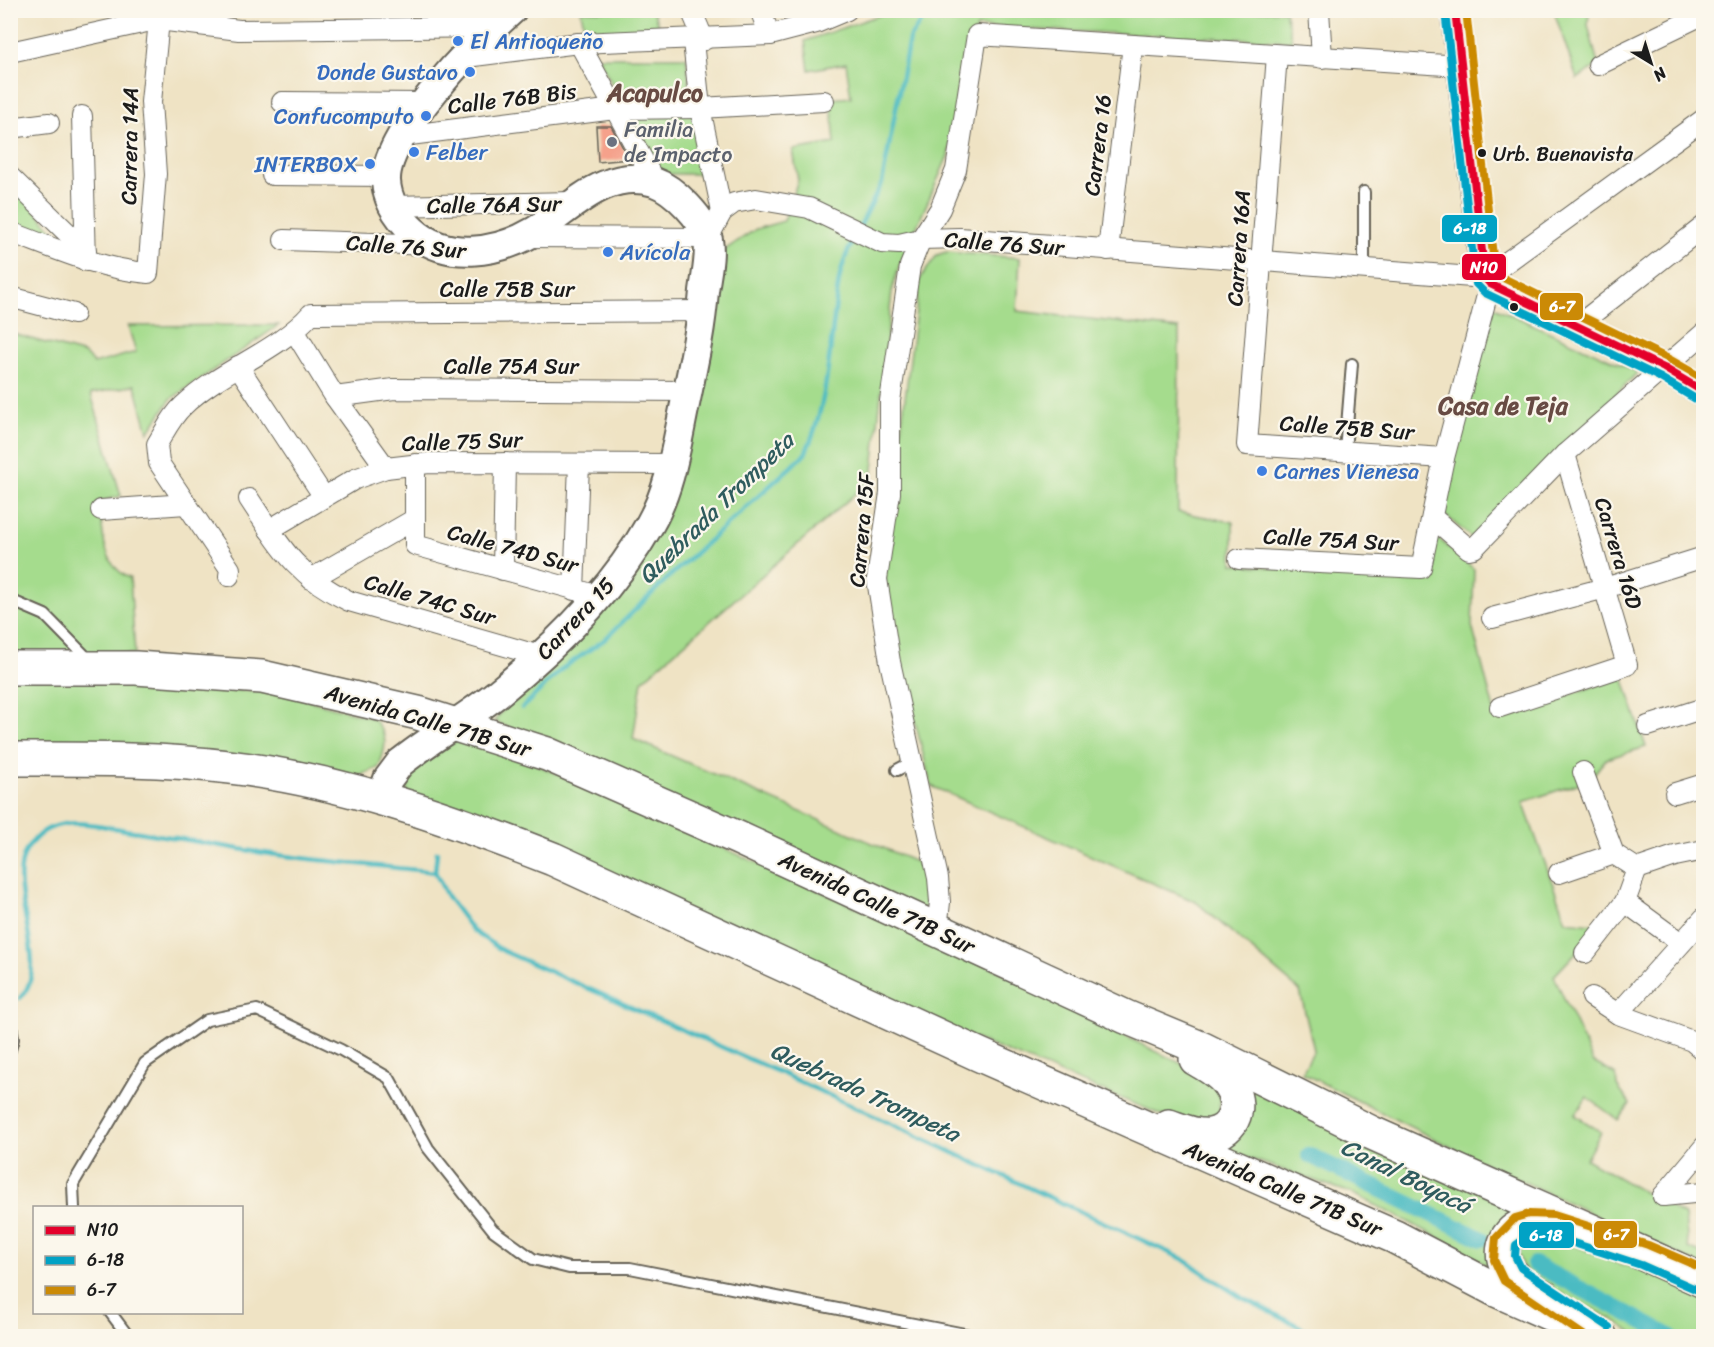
<svg xmlns="http://www.w3.org/2000/svg" width="1714" height="1347" font-family="Sriracha,sans-serif">
  <rect width="100%" height="100%" fill="#fbf7ec"/>
  <filter id="ink" filterUnits="userSpaceOnUse"><feTurbulence type="fractalNoise" baseFrequency=".0167" numOctaves="2"/><feDisplacementMap in="SourceGraphic" scale="12" xChannelSelector="R" yChannelSelector="G"/><feConvolveMatrix kernelMatrix="1 2 1 2 8 2 1 2 1" color-interpolation-filters="sRGB"/></filter>
  <filter id="wash" filterUnits="userSpaceOnUse"><feTurbulence type="fractalNoise" baseFrequency=".008" numOctaves="4" result="noise"/><feDisplacementMap in="SourceGraphic" scale="24" xChannelSelector="R" yChannelSelector="G"/><feGaussianBlur stdDeviation="1.35" result="paint"/><feColorMatrix in="noise" values="0 0 0 0 0 0 0 0 0 0 0 0 0 0 0 0 0 1.4 0 .05"/><feComposite in="paint" operator="in"/></filter>
  <g filter="url(#wash)">
    <rect width="100%" height="100%" fill="#efe3c4"/>
    <g fill="#a5dc8d" stroke="#607c54" stroke-width="1.5">
      <polygon points="581,11 653,11 662,36 586,38"/>
      <polygon points="891,11 1285,11 1292,41 977,27 948,156 898,269 892,291 872,479 642,681 633,739 925,866 927,893 925,910 494,721 541,666 631,574 720,253 756,229 784,221 798,180 793,150 835,143 831,99 851,97 846,63 809,70 805,41"/>
      <polygon points="1554,11 1589,11 1588,25 1598,65 1577,79"/>
      <polygon points="598,57 686,57 702,174 659,174"/>
      <polygon points="10,181 68,248 11,231"/>
      <polygon points="946,252 1020,258 1017,311 1179,329 1178,512 1233,522 1233,564 1420,580 1433,534 1474,569 1472,626 1496,718 1623,677 1646,747 1606,759 1589,780 1523,802 1566,921 1602,925 1554,976 1593,1062 1616,1075 1617,1086 1630,1104 1618,1120 1587,1097 1575,1115 1601,1132 1586,1159 1685,1216 1688,1248 1703,1254 1703,1266 1463,1153 1302,1073 1314,1050 1300,991 1196,902 931,786 885,600 885,558 920,279 937,255"/>
      <polygon points="1494,307 1638,372 1474,540 1438,509"/>
      <path d="M279,325L171,399L148,432L135,385L91,394L121,496L101,501C101,527 102,567 130,578L135,654L11,653L10,333L85,354L94,364L136,352L128,326Z"/>
      <path d="M10,676L282,693L372,718C389,733 387,748 378,768L353,778L11,746Z"/>
      <path d="M464,738L515,755L1028,984L1077,1013L1209,1077L1219,1087L1220,1121L1184,1124L956,1031L407,797C404,767 441,748 464,738Z"/>
      <polygon points="1244,1080 1520,1211 1495,1270 1451,1244 1354,1194 1219,1148"/>
      <polygon points="1542,1231 1616,1263 1654,1272 1703,1294 1703,1336 1637,1336 1614,1320 1526,1276 1514,1244"/>
    </g>
    <g fill="none" stroke-linecap="round" stroke-linejoin="round">
      <g stroke="#4cbbc2" stroke-width="4.5">
        <polyline points="860,226 882,183 909,39 921,21 934,10"/>
        <path d="M522,708L563,668L604,640L671,575L805,454C824,414 828,370 833,326C837,297 837,272 851,245"/>
        <polyline points="437,852 435,872 447,896 473,931 503,951 783,1074 1183,1259 1239,1296 1318,1336"/>
        <path d="M20,998C51,968 10,899 23,858C27,845 40,831 53,827C75,819 104,826 125,830C176,837 227,848 278,855C330,862 383,866 435,872"/>
      </g>
      <g stroke="#4cbbc2" stroke-width="16">
        <polyline points="1309,1155 1482,1239"/>
        <polyline points="1534,1264 1670,1336"/>
      </g>
    </g>
    <g id="blocks">
      <polygon fill="#f5a18b" points="596,126 611,126 629,159 598,162"/>
    </g>
  </g>
  <g filter="url(#ink)">
    <use href="#blocks" fill-opacity="0" stroke="#666257" stroke-width="1.5"/>
    <g fill="none" stroke-linecap="round" stroke-linejoin="round">
      <defs>
        <g id="lane">
          <polyline points="1364,192 1364,271"/>
          <polyline points="1345,451 1352,364"/>
          <polyline points="10,600 45,615 90,661"/>
          <polyline points="897,770 912,762"/>
          <polyline points="10,1014 13,1039 10,1050"/>
          <polyline points="74,1208 73,1184 145,1063 207,1020 257,1010 341,1050 389,1078 428,1148 493,1230 533,1259 569,1268 630,1268 975,1336"/>
          <polyline points="110,1312 128,1336"/>
        </g>
        <g id="street">
          <polyline points="691,10 704,40"/>
          <polyline points="760,10 770,35"/>
          <polyline points="1319,10 1322,58"/>
          <polyline points="693,41 700,108 722,212"/>
          <polyline points="579,43 655,182"/>
          <polyline points="10,52 201,10"/>
          <polyline points="1277,55 1247,445 1444,458"/>
          <polyline points="466,57 579,43 770,35 816,23 847,10"/>
          <polyline points="1598,65 1704,14"/>
          <polyline points="282,102 425,103"/>
          <polyline points="82,116 86,261"/>
          <polyline points="10,128 49,123"/>
          <polyline points="402,136 615,109 700,108 824,101"/>
          <polyline points="272,175 386,176"/>
          <polyline points="10,177 86,251"/>
          <polyline points="393,206 574,202"/>
          <path d="M10,232C56,249 100,269 148,273L156,174L151,102L159,20L239,30L494,27"/>
          <polyline points="526,237 708,238 722,212 734,203 756,199 809,208 882,243 899,244 921,239 960,238 1485,278 1704,119"/>
          <polyline points="284,240 433,245"/>
          <polyline points="1108,250 1133,45"/>
          <polyline points="10,297 74,314"/>
          <polyline points="1577,326 1704,226"/>
          <polyline points="295,332 335,397 386,468"/>
          <polyline points="238,366 324,497"/>
          <polyline points="335,397 394,389 688,391"/>
          <polyline points="415,464 415,545 599,596"/>
          <path d="M249,499C280,546 296,576 349,601L540,656"/>
          <polyline points="101,510 186,504"/>
          <polyline points="1432,517 1469,549 1474,548 1565,454 1704,333"/>
          <polyline points="269,530 355,479 386,468 429,463 672,464"/>
          <polyline points="1239,559 1421,568 1444,458 1490,284"/>
          <polyline points="503,570 505,463"/>
          <path d="M229,576L230,569L159,463L157,444C165,431 172,416 183,406C221,369 276,353 311,314L703,311"/>
          <polyline points="311,579 415,519"/>
          <polyline points="574,590 579,464"/>
          <polyline points="1492,618 1605,588 1704,557"/>
          <polyline points="1500,707 1627,665 1565,454"/>
          <polyline points="1648,726 1704,708"/>
          <polyline points="1583,772 1614,854 1637,869"/>
          <polyline points="1675,793 1704,784"/>
          <polyline points="1637,869 1675,856 1704,850"/>
          <polyline points="1559,873 1614,854"/>
          <polyline points="1625,902 1681,943"/>
          <polyline points="937,930 940,902 938,878 890,662 877,579 890,493 890,401 910,266 921,239 940,209 956,170 977,35 1461,66"/>
          <polyline points="1585,953 1625,902 1637,869"/>
          <polyline points="1592,997 1618,1014 1692,1041 1704,1051"/>
          <polyline points="1618,1014 1704,918"/>
          <polyline points="1663,1196 1704,1147"/>
          <polyline points="1663,1196 1704,1192"/>
        </g>
        <g id="secondary">
          <polyline points="1455,10 1485,278 1490,284 1664,368 1704,392"/>
          <path d="M381,799L388,779L400,763C431,738 467,718 498,693C556,646 613,590 650,524C670,489 676,448 684,409C692,370 701,331 704,291C706,275 711,256 708,240C704,219 674,189 654,182C606,167 571,209 535,231C498,253 446,262 412,230C398,217 387,200 386,181C384,134 477,41 512,10"/>
        </g>
        <g id="highway">
          <polyline points="10,668 136,668 262,677 418,713 547,754 738,838 1126,1017 1203,1049 1372,1133 1704,1281"/>
          <path d="M10,759C83,759 157,758 229,767C341,780 449,818 553,859L980,1055L1395,1237L1496,1290L1600,1336"/>
          <path d="M1169,1126C1181,1130 1197,1137 1210,1135C1235,1131 1243,1104 1229,1085C1222,1073 1208,1066 1196,1059"/>
          <path d="M1544,1297C1531,1289 1514,1281 1507,1267C1497,1249 1508,1227 1529,1224C1541,1222 1554,1226 1566,1230"/>
        </g>
      </defs>
      <use href="#lane" stroke="#666257" stroke-width="14"/>
      <use href="#street" stroke="#666257" stroke-width="22"/>
      <use href="#secondary" stroke="#666257" stroke-width="32"/>
      <use href="#highway" stroke="#666257" stroke-width="36"/>
      <use href="#lane" stroke="#fff" stroke-width="10"/>
      <use href="#street" stroke="#fff" stroke-width="20"/>
      <use href="#secondary" stroke="#fff" stroke-width="28"/>
      <use href="#highway" stroke="#fff" stroke-width="33"/>
      <defs>
        <polyline id="bus-1" points="1455,10 1485,278 1490,284 1664,368 1704,392"/>
        <g id="bus-2">
          <polyline points="1445,11 1476,284 1485,293 1659,377 1699,401"/>
          <polyline points="1609,1327 1521,1268 1515,1256 1516,1245 1530,1235 1549,1235 1641,1265 1700,1291"/>
        </g>
        <g id="bus-3">
          <polyline points="1466,10 1495,274 1669,359 1704,379"/>
          <polyline points="1585,1336 1504,1281 1494,1260 1496,1238 1515,1218 1529,1214 1554,1215 1648,1245 1704,1269"/>
        </g>
      </defs>
      <use href="#bus-1" stroke="#fbf7ec" stroke-width="12"/>
      <use href="#bus-2" stroke="#fbf7ec" stroke-width="12"/>
      <use href="#bus-3" stroke="#fbf7ec" stroke-width="12"/>
      <use href="#bus-1" stroke="#e4002b" stroke-width="8"/>
      <use href="#bus-2" stroke="#01a2c5" stroke-width="8"/>
      <use href="#bus-3" stroke="#cb8a06" stroke-width="8"/>
    </g>
  </g>
  <g fill="#3f7fe0" stroke="#fbf7ec" stroke-width="2">
    <circle cx="458" cy="41" r="6"/>
    <circle cx="470" cy="72" r="6"/>
    <circle cx="426" cy="116" r="6"/>
    <circle cx="414" cy="152" r="6"/>
    <circle cx="370" cy="164" r="6"/>
    <circle cx="608" cy="252" r="6"/>
    <circle cx="1262" cy="471" r="6"/>
  </g>
  <circle fill="#6b7280" stroke="#fbf7ec" stroke-width="2" cx="612" cy="142" r="6"/>
  <g fill="#1c1c1c" stroke="#fbf7ec" stroke-width="2">
    <circle cx="1482" cy="153" r="5"/>
    <circle cx="1514" cy="307" r="5"/>
  </g>
  <g text-anchor="middle" stroke-width="4.5" stroke-linejoin="round" paint-order="stroke">
    <g font-size="20" fill="#1c1c1c" stroke="#fbf7ec" text-anchor="start">
      <text x="1493" y="161">Urb. Buenavista</text>
    </g>
    <g font-size="22" fill="#366cbe" stroke="#fbf7ec" text-anchor="start">
      <text x="470" y="49">El Antioqueño</text>
      <text x="458" y="80" text-anchor="end">Donde Gustavo</text>
      <text x="414" y="124" text-anchor="end">Confucomputo</text>
      <text x="426" y="160">Felber</text>
      <text x="358" y="172" text-anchor="end">INTERBOX</text>
      <text x="620" y="260">Avícola</text>
      <text x="1274" y="479">Carnes Vienesa</text>
    </g>
    <g font-size="22" fill="#1c1c1c" stroke="#fbf7ec">
      <text transform="translate(512 98) rotate(-7)" y="8">Calle 76B Bis</text>
      <text transform="translate(1097 145) rotate(-83)" y="8">Carrera 16</text>
      <text transform="translate(129 146) rotate(-89)" y="8">Carrera 14A</text>
      <text transform="translate(494 204) rotate(-1)" y="8">Calle 76A Sur</text>
      <text transform="translate(1004 243) rotate(4)" y="8">Calle 76 Sur</text>
      <text transform="translate(406 246) rotate(4)" y="8">Calle 76 Sur</text>
      <text transform="translate(1238 248) rotate(-86)" y="8">Carrera 16A</text>
      <text x="507" y="297">Calle 75B Sur</text>
      <text x="511" y="374">Calle 75A Sur</text>
      <text transform="translate(1347 427) rotate(4)" y="8">Calle 75B Sur</text>
      <text transform="translate(462 441) rotate(-2)" y="8">Calle 75 Sur</text>
      <text transform="translate(861 530) rotate(-85)" y="8">Carrera 15F</text>
      <text transform="translate(1331 539) rotate(3)" y="8">Calle 75A Sur</text>
      <text transform="translate(513 548) rotate(15)" y="8">Calle 74D Sur</text>
      <text transform="translate(1619 553) rotate(73)" y="8">Carrera 16D</text>
      <text transform="translate(430 599) rotate(16)" y="8">Calle 74C Sur</text>
      <text transform="translate(575 618) rotate(-47)" y="8">Carrera 15</text>
      <text transform="translate(428 720) rotate(16)" y="8">Avenida Calle 71B Sur</text>
      <text transform="translate(877 902) rotate(25)" y="8">Avenida Calle 71B Sur</text>
      <text transform="translate(1283 1188) rotate(23)" y="8">Avenida Calle 71B Sur</text>
    </g>
    <g font-size="22" fill="#5b616d" stroke="#fbf7ec" text-anchor="start">
      <text x="624" y="137">Familia<tspan x="624" dy="25">de Impacto</tspan></text>
    </g>
    <g font-size="24" font-weight="bold" fill="#684b43" stroke="#fbf7ec">
      <text x="655" y="101">Acapulco</text>
      <text x="1503" y="414">Casa de Teja</text>
    </g>
    <g font-size="24" font-style="italic" fill="#2f5c5e" stroke="#fbf7ec">
      <text transform="translate(716 508) rotate(-44)" y="8">Quebrada Trompeta</text>
      <text transform="translate(865 1092) rotate(25)" y="8">Quebrada Trompeta</text>
      <text transform="translate(1406 1176) rotate(26)" y="8">Canal Boyacá</text>
    </g>
  </g>
  <g stroke="#fbf7ec" stroke-width="2">
    <rect x="1441" y="214" width="57" height="29" rx="6" fill="#01a2c5"/>
    <rect x="1461" y="253" width="46" height="28" rx="6" fill="#e4002b"/>
    <rect x="1539" y="292" width="45" height="29" rx="6" fill="#cb8a06"/>
    <rect x="1593" y="1220" width="45" height="29" rx="6" fill="#cb8a06"/>
    <rect x="1518" y="1221" width="57" height="28" rx="6" fill="#01a2c5"/>
  </g>
  <g font-size="16" text-anchor="middle" font-weight="bold" fill="#fff">
    <text x="1470" y="234">6-18</text>
    <text x="1484" y="273">N10</text>
    <text x="1562" y="312">6-7</text>
    <text x="1616" y="1240">6-7</text>
    <text x="1546" y="1241">6-18</text>
  </g>
  <rect width="1714" height="1347" fill="none" stroke="#fbf7ec" stroke-width="36"/>
  <rect x="33" y="1206" width="210" height="108" fill="#fbf7ec" stroke="#a29f99" stroke-width="1.5"/>
  <rect x="45" y="1226" width="30" height="9" fill="#e4002b" stroke="#a29f99" stroke-width="1.5"/>
  <text x="87" y="1236" font-size="18" fill="#1c1c1c">N10</text>
  <rect x="45" y="1256" width="30" height="9" fill="#01a2c5" stroke="#a29f99" stroke-width="1.5"/>
  <text x="87" y="1266" font-size="18" fill="#1c1c1c">6-18</text>
  <rect x="45" y="1286" width="30" height="9" fill="#cb8a06" stroke="#a29f99" stroke-width="1.5"/>
  <text x="87" y="1296" font-size="18" fill="#1c1c1c">6-7</text>
  <g transform="translate(1651 63) rotate(142)" stroke="#fbf7ec" stroke-width="4.5" paint-order="stroke">
  <path d="M0-4.5L10 22L0 15L-10 22Z" fill="#1c1c1c"/>
  <text y="-9" font-size="16" font-weight="bold" text-anchor="middle" fill="#1c1c1c">N</text>
  </g>
</svg>
